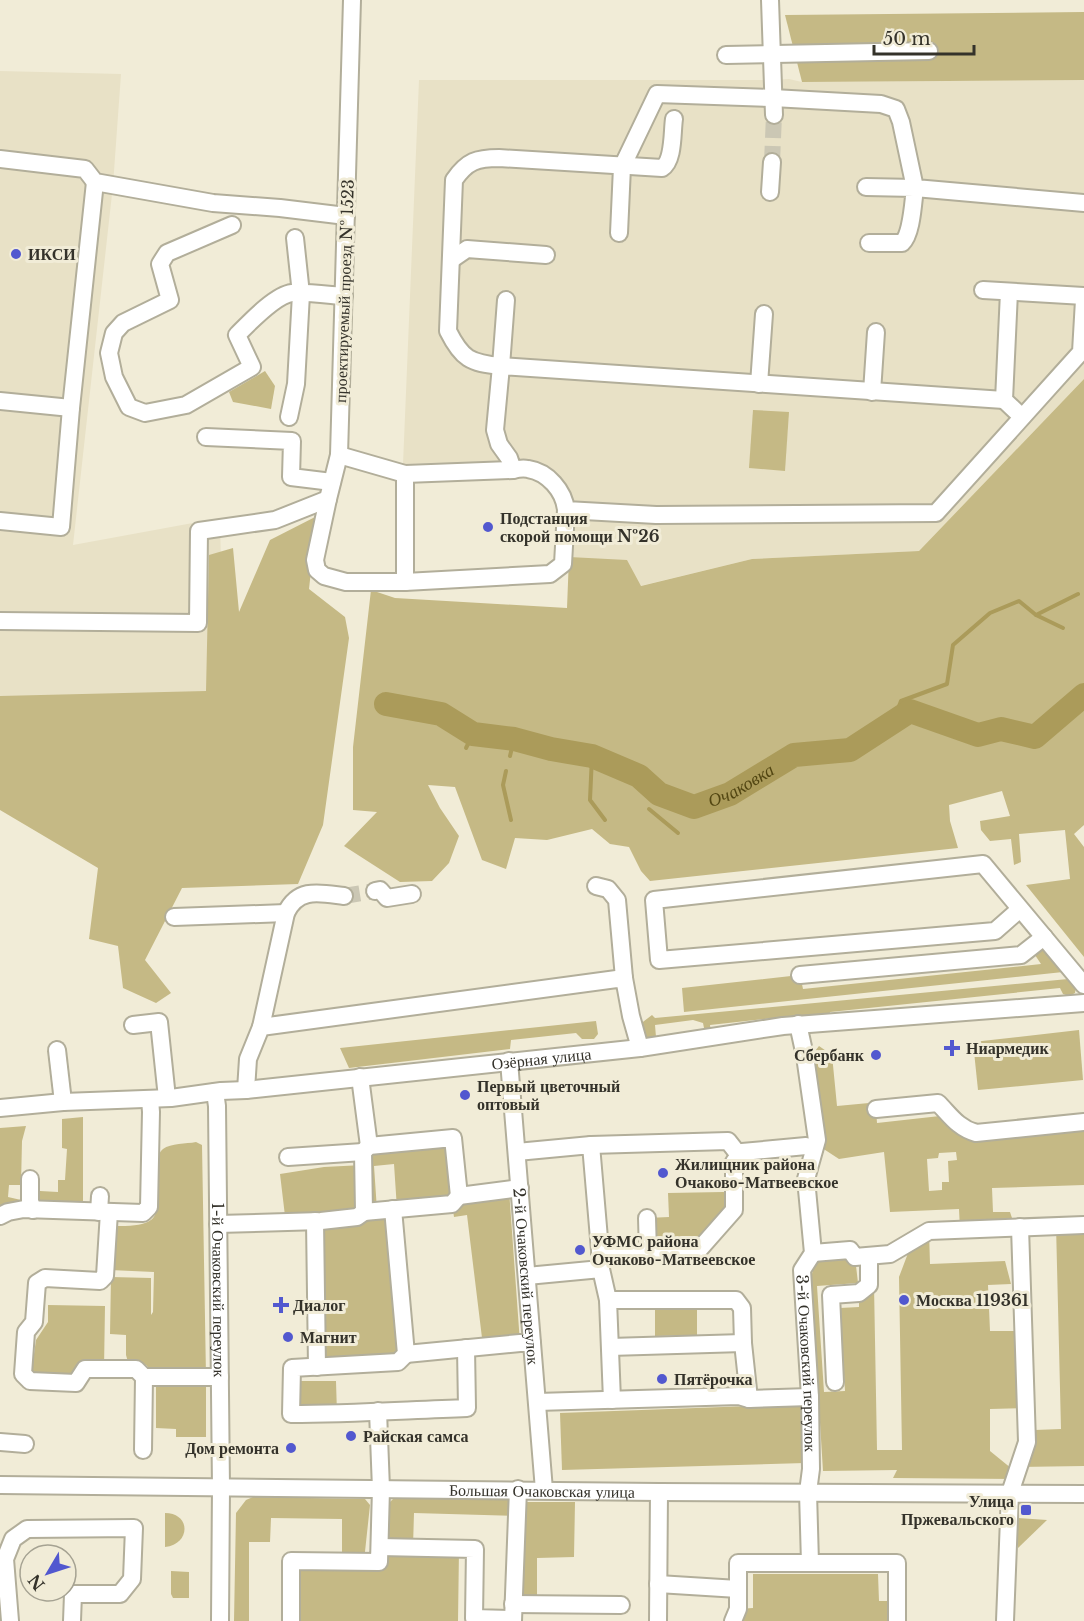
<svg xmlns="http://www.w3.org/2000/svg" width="1084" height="1621" font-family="'Libre Baskerville',serif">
  <rect width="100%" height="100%" fill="#f1ecd7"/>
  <g fill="#e8e1c6">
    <polygon points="0,71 121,74 113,185 73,545 220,518 224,708 0,697"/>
    <polygon points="789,79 802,82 1084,80 1084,379 919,551 752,559 640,586 569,557 571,515 556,512 557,503 554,494 538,480 506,462 403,464 419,80 772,80"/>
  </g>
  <g fill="#c5b985" fill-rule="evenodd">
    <polygon points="1084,12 1084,80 802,82 785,15"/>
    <polygon points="265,371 275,386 271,409 233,402 229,392"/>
    <polygon points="1084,379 1084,825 1074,834 1084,847 1084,957 1026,885 1070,879 1065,830 1019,834 1021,862 1014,865 1011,839 990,841 981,830 980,821 1010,816 1002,791 949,805 950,821 958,848 650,881 641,871 629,847 610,844 592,829 547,840 515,838 506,869 482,860 455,787 428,785 440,808 459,836 449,863 432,881 400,882 344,846 377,812 353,810 353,747 371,590 395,598 567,608 569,557 627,560 641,586 752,559 919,551"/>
    <polygon points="753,410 789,412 785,471 749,468"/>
    <polygon points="317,516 309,589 345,617 349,638 323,825 298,884 182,888 145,960 171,993 156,1003 123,988 118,946 89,939 98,868 0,810 0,696 206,691 209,555 233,548 239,612 270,540"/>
    <polygon points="1040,946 1063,972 684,1012 682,988 800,975 803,989 1041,964 1033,952"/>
    <polygon points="1068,979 1076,986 1075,993 1069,996 1063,994 1060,988 830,1012 829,1018 777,1023 774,1018 710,1025 711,1031 705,1033 703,1023 693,1020 655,1025 656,1037 638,1038 635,1028 652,1015 655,1018"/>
    <polygon points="596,1021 598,1034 594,1039 582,1039 576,1033 511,1040 510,1049 349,1068 340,1048"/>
    <polygon points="1079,1030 1083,1080 978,1090 973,1042"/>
    <path d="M819,1046L832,1055L837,1106L869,1103L876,1109L877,1123L949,1115L966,1130L1084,1122V1185L992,1188L993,1212H1010L1015,1227L960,1229L959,1209L890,1212L884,1152L839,1159L816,1144L812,1055ZM956,1152L957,1160L948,1161L949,1182H942V1190L929,1191L927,1159L938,1158L939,1153Z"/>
    <polygon points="83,1117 83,1208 40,1203 40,1191 58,1192 58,1180 65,1180 67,1149 62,1148 62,1119"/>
    <polygon points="26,1126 22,1141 21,1185 9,1185 8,1197 21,1200 17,1206 5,1205 0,1206 0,1128"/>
    <polygon points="453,1138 459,1196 509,1190 520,1343 483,1346 467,1215 454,1217 452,1204 397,1209 394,1164 374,1166 377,1210 393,1209 406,1354 320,1367 321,1221 285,1216 280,1174 324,1167 363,1165 363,1152"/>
    <path d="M196,1142L202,1145L206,1376L151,1370L146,1365L128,1362L126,1355V1335L110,1334L111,1277L151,1278V1315L153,1312L154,1272L110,1270L113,1226C181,1228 146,1201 157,1161C159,1156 159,1152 163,1149C171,1143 186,1144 196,1142Z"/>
    <polygon points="723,1192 734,1193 734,1210 697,1252 648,1253 647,1218 669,1217 668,1193"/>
    <polygon points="1056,1225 1084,1225 1084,1466 1018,1467 1027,1442 1035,1430 1061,1429"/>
    <polygon points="929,1231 930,1264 1005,1261 1011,1284 988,1285 990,1331 1023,1331 1026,1408 990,1409 990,1451 1017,1473 1015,1479 893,1478 897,1470 823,1471 811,1278 817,1253 855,1257 858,1283 817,1286 824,1392 845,1391 840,1308 859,1307 859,1293 874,1285 877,1450 902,1450 899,1277 913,1240"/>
    <polygon points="48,1305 105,1306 104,1369 76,1383 36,1381 32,1368 36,1340 48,1322"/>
    <polygon points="697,1309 697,1335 655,1336 655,1310"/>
    <polygon points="291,1381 336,1381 337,1414 291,1414"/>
    <polygon points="156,1385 206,1385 206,1437 176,1437 176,1429 156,1428"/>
    <polygon points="801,1404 805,1463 562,1470 560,1413"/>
    <polygon points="253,1497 365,1499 370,1505 364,1561 379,1562 386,1506 395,1497 510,1497 518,1502 575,1502 574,1557 537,1558 537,1599 513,1604 517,1516 414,1513 413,1547 459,1549 458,1621 291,1621 291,1561 342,1562 342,1519 271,1518 270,1542 249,1542 249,1621 234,1621 236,1513 246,1500"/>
    <path d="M165,1513C191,1513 191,1544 165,1547Z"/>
    <polygon points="1018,1518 1047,1520 1018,1548"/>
    <polygon points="171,1571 189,1572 189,1598 173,1598 171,1594"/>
    <polygon points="753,1574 878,1574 879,1601 897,1601 897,1621 735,1621 738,1609 753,1608"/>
  </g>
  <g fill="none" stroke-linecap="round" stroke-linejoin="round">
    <g stroke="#ab9b5a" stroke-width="4">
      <polyline points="1036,615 1063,628"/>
      <polyline points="893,722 901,701 947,684 953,645 990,613 1019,601 1036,615 1078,594"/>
      <polyline points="466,748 473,734"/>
      <polyline points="510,756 514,739"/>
      <polyline points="592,756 590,800 605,820"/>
      <polyline points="506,771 503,785 511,820"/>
      <polyline points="649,809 678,833"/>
    </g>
    <path stroke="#ab9b5a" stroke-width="24" id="s1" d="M386,704L441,714L473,734L514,739L551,749L592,756L639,776L659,794L694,807L730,794L794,755L850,750L910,711L978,735L1001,729L1035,737L1084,695"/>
    <g stroke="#cbc7b4" stroke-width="16" stroke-dasharray="16 8" stroke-linecap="butt">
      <polyline points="772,162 774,115"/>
      <polyline points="344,896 375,891"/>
    </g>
    <defs>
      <g id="minor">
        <polyline points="352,0 339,455 328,499 315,560 317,570 324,576 346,582 405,582 550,574 563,564 566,510"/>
        <polyline points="770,0 774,115"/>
        <polyline points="726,55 929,51"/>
        <polyline points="0,159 85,169 95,182 213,203 280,208 346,216"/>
        <path d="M866,187L915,188C913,202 912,234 902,243H869"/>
        <polyline points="770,192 772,162"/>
        <path d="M232,225L167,253L160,264L170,300L123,323L114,333L109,353L114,377L129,407L145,413L186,405L252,367L237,335C249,323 275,295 292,293C306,292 330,295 344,296"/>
        <polyline points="619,233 622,167 657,94 773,98 881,104 896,109 901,122 915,188 1084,203"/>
        <polyline points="451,260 467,249 546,255"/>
        <polyline points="983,290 1084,296"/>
        <polyline points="1009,292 1004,400 1022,417"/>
        <path d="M506,300L501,366C470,363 462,359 448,331L454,180C467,161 477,158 499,158L662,168C674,161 672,132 674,119"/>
        <polyline points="759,384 764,314"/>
        <polyline points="872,392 876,332"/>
        <path d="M1004,400L501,366L495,430L499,444L509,458L513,470C517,469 523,468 528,469C548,472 564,491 566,510L656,515L936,513L1081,352L1084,300"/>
        <polyline points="0,401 71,408"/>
        <polyline points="289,417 296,384 301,294 295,238"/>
        <polyline points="206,437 292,441 291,477 332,482"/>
        <polyline points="339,455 405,474 513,470"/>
        <polyline points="0,521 61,527 71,408 95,182"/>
        <polyline points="405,582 405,474"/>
        <polyline points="0,621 198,623 199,531 275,520 328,499"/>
        <polyline points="596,886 608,889 617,900 624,978"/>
        <polyline points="375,891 380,890 387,898 412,894"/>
        <polyline points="1020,909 995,931 659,960 654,900 983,864 1084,985"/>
        <polyline points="174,917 286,913"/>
        <polyline points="800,975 1021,955 1044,937"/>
        <path id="s2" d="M798,1024L805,1056L817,1140L806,1179L813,1253L802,1270L810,1397L811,1469L808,1492L810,1563"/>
        <polyline points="133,1025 159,1022 167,1098"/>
        <path d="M261,1027L286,913C298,887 320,893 344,896"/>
        <polyline points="57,1050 63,1102"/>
        <path id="s3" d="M509,1061L544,1490"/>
        <polyline points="360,1077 369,1146"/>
        <polyline points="246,1090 248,1059 261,1027 624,978 631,1016 640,1048"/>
        <path id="s4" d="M215,1092L217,1106L221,1488L220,1621"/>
        <path id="s5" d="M0,1108L63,1102L171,1098L221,1091L246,1090L640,1048L783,1026L1084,1003"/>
        <path d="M876,1109L938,1103C950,1115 958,1128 976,1133L1084,1122"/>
        <polyline points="591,1145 728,1141 739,1155"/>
        <polyline points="517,1152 591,1145 601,1262"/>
        <polyline points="288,1157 363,1152"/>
        <polyline points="30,1179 30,1201 33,1210"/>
        <path d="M393,1209L406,1354L398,1362L292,1368L291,1414C349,1414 408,1410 467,1408L466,1348"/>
        <polyline points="99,1212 100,1196"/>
        <polyline points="109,1212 105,1276 100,1281 45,1278 37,1283 34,1322 26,1332 23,1374 30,1381 76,1383 85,1369 136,1369 144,1377"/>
        <polyline points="364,1212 452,1204 459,1196"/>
        <polyline points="0,1216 8,1212 24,1209 143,1213 149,1207 151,1112 150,1099"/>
        <polyline points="647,1218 648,1253"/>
        <polyline points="315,1221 317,1367"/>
        <polyline points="218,1224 321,1221 357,1217 364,1212 363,1152 369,1146 453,1138 459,1196 520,1188"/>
        <polyline points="813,1253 850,1250 855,1257 890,1254 929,1231 1084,1225"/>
        <polyline points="600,1254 697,1252 734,1210 734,1162 742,1152 806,1146 814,1149"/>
        <polyline points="527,1276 601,1269 608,1300 612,1400"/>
        <polyline points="608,1300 736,1300 742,1308 743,1343 749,1399 810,1397"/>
        <polyline points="610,1347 743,1343"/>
        <polyline points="406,1354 520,1343 532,1343"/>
        <polyline points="835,1382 831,1295 859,1293 869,1285 869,1256"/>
        <polyline points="537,1402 739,1396 749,1399"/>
        <polyline points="0,1442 25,1444"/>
        <polyline points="143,1450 144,1377 220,1377"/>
        <path id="s6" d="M0,1485L659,1492L1084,1494"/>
        <polyline points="380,1547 475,1549 474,1618 513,1619"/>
        <polyline points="658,1584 738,1589"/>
        <polyline points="513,1604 621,1605"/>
        <polyline points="10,1621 5,1559 13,1539 27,1529 134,1528 132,1579 120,1594 73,1594 72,1621"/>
        <polyline points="291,1621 291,1561 379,1562 381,1489 378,1411"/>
        <polyline points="513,1621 518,1489"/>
        <polyline points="658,1621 659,1492"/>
        <polyline points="733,1621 738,1609 738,1563 897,1563 897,1621"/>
        <polyline points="1005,1621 1010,1493 1027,1442 1020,1227"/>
      </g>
    </defs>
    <use href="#minor" stroke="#b2ae9a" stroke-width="20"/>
    <use href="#minor" stroke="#fff" stroke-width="16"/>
  </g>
  <g fill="#5258cf" stroke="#f1ecd7" stroke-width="2">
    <circle cx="16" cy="254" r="6"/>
    <circle cx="488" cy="527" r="6"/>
    <path d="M949 1039h6v6h6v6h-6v6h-6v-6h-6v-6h6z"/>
    <circle cx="876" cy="1055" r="6"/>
    <circle cx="465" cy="1095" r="6"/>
    <circle cx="663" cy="1173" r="6"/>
    <circle cx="580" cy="1250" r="6"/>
    <circle cx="904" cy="1300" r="6"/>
    <path d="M278 1296h6v6h6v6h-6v6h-6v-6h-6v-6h6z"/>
    <circle cx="288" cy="1337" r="6"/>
    <circle cx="662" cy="1379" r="6"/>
    <circle cx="351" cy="1436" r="6"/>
    <circle cx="291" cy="1448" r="6"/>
    <rect x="1020" y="1504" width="12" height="12" rx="3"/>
  </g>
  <g text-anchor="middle" stroke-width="6" stroke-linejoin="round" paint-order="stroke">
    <g font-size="16" font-weight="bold" fill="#34322a" stroke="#f1ecd7" text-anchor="start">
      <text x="28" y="260">ИКСИ</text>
      <text x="500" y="524">Подстанция<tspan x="500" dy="18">скорой помощи №26</tspan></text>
      <text x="966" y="1054">Ниармедик</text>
      <text x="864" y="1061" text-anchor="end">Сбербанк</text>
      <text x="477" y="1092">Первый цветочный<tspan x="477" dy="18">оптовый</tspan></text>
      <text x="675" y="1170">Жилищник района<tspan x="675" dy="18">Очаково-Матвеевское</tspan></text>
      <text x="592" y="1247">УФМС района<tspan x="592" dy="18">Очаково-Матвеевское</tspan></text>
      <text x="916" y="1306">Москва 119361</text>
      <text x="293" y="1311">Диалог</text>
      <text x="300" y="1343">Магнит</text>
      <text x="674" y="1385">Пятёрочка</text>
      <text x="363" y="1442">Райская самса</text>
      <text x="279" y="1454" text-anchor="end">Дом ремонта</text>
      <text x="1014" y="1507" text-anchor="end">Улица<tspan x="1014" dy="18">Пржевальского</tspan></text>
    </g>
    <g font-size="16" fill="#34322a" stroke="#f1ecd7">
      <text transform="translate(344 291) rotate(-88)" y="6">проектируемый проезд № 1523</text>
      <text dy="6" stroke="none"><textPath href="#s5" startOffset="544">Озёрная улица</textPath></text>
      <text dy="6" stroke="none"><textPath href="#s3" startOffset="216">2-й Очаковский переулок</textPath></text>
      <text dy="6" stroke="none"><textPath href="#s4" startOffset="198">1-й Очаковский переулок</textPath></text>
      <text dy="6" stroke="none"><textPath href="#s2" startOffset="346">3-й Очаковский переулок</textPath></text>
      <text dy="6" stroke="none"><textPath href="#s6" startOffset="542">Большая Очаковская улица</textPath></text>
    </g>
    <g font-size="18" font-style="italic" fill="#524612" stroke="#f1ecd7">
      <text dy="6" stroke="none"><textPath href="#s1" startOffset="382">Очаковка</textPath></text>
    </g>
  </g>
  <g transform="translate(48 1573) rotate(231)"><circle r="28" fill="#f1ecd7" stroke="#a5a292" stroke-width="1.5"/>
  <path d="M0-4.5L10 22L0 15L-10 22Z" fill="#5258cf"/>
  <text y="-9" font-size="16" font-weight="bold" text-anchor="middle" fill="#34322a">N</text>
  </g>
  <path d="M874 45v9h100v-9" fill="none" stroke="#34322a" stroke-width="3"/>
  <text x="883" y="45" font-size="18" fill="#34322a" stroke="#f1ecd7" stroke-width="4.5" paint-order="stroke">50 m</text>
</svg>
